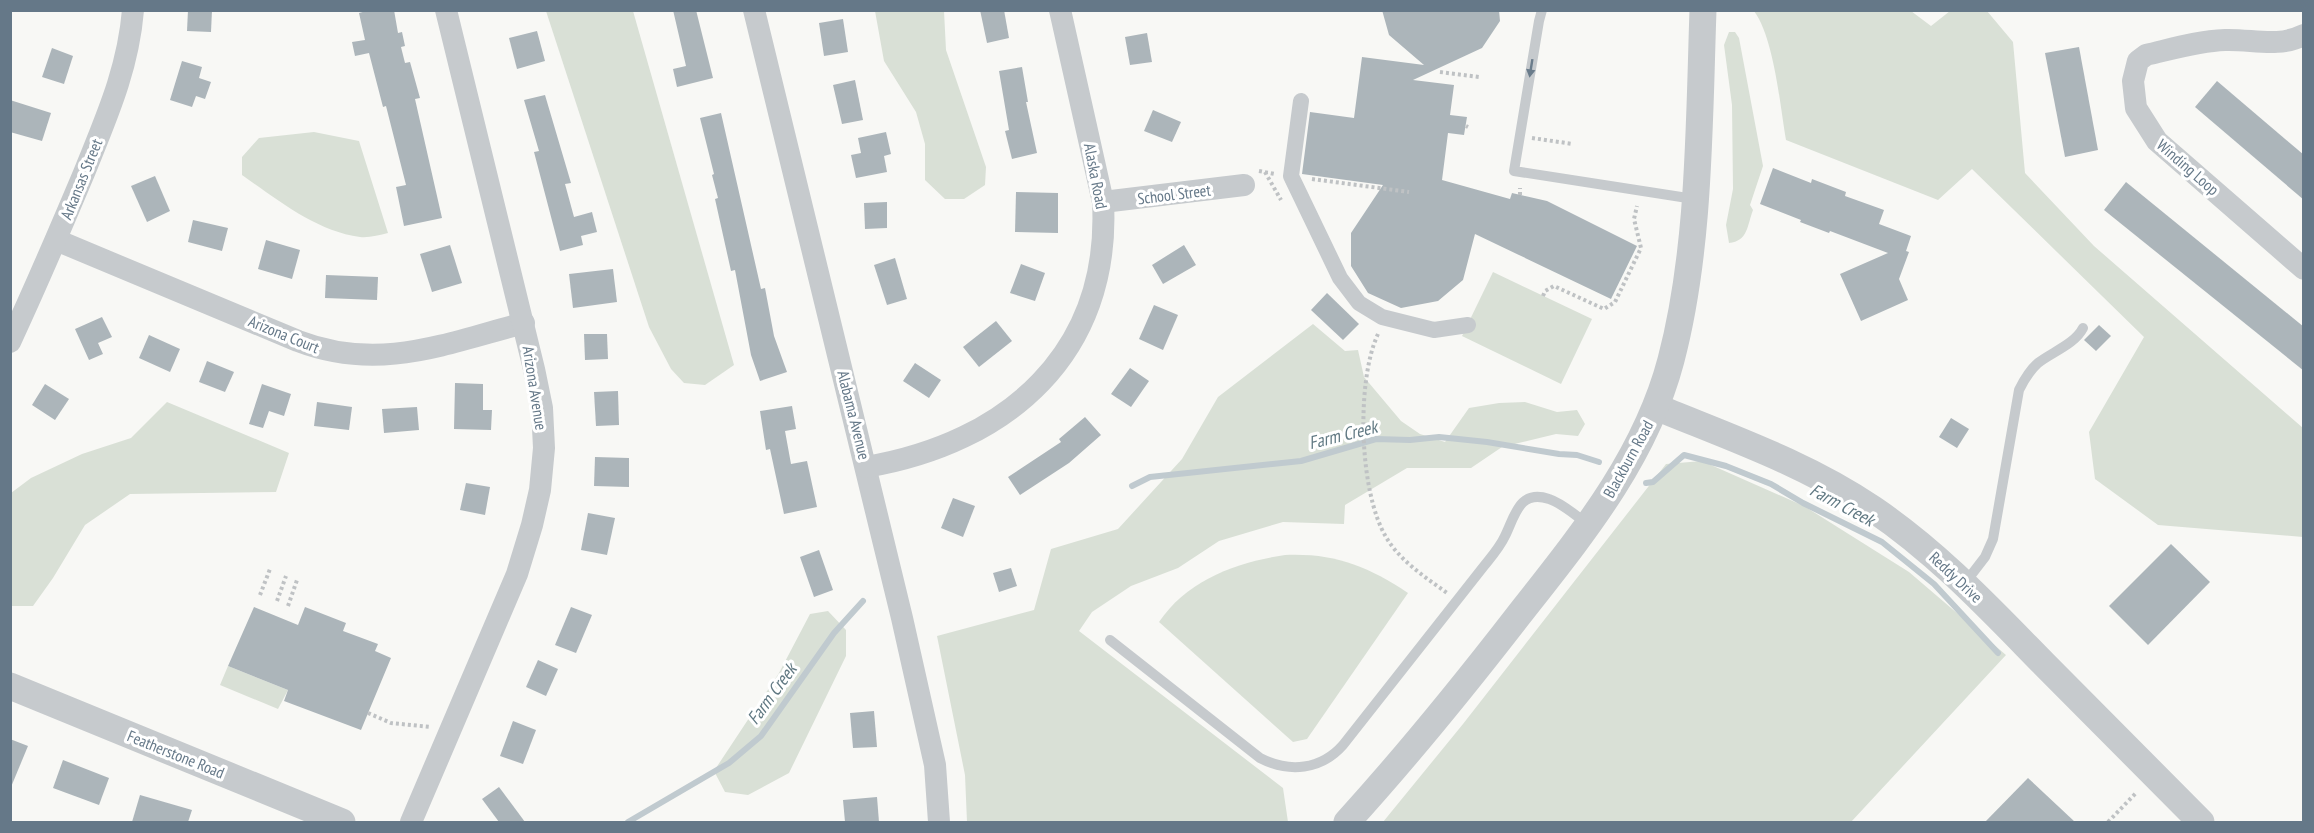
<svg xmlns="http://www.w3.org/2000/svg" width="2314" height="833" font-family="'PT Sans Narrow',sans-serif">
  <rect width="100%" height="100%" fill="#f8f8f5"/>
  <g fill="#d9e0d6">
    <polygon points="546,11 633,11 734,365 705,385 684,383 671,369 649,327"/>
    <polygon points="875,11 944,11 946,50 986,167 985,185 964,199 945,199 925,180 925,144 916,112 884,61"/>
    <path d="M1754,11H1911L1931,26L1950,11H1987L2013,42L2025,173L2094,246L2303,428V537L2158,525L2095,479L2089,432L2144,337L1972,169L1938,200L1786,140C1780,105 1774,38 1754,11Z"/>
    <path d="M1729,32H1735L1739,38L1763,166L1750,205L1753,210C1747,226 1748,241 1729,243L1726,225L1733,189L1732,105L1724,45Z"/>
    <path d="M314,132L359,141L388,233C379,235 369,238 360,237C316,231 278,200 242,175V157L259,138Z"/>
    <polygon points="1493,272 1592,319 1561,384 1462,336"/>
    <polygon points="1313,324 1345,351 1358,350 1364,377 1401,421 1420,434 1445,442 1469,408 1499,403 1525,402 1557,412 1577,410 1585,424 1578,436 1556,434 1502,447 1471,468 1407,468 1345,505 1344,524 1283,522 1219,541 1178,568 1131,586 1092,612 1079,631 1283,788 1288,822 967,822 965,775 937,636 1034,610 1051,549 1118,529 1182,459 1218,397"/>
    <polygon points="167,402 289,453 276,492 130,494 85,525 53,578 33,606 11,606 11,493 31,478 82,454 131,438"/>
    <polygon points="1702,461 1804,506 1909,572 2006,655 1851,822 1383,822 1463,724 1666,464"/>
    <path d="M1285,555C1335,553 1367,566 1408,593L1307,739L1293,742L1159,622C1187,580 1237,562 1285,555Z"/>
    <polygon points="828,611 846,630 846,656 789,773 748,795 725,792 714,771 779,673 810,614"/>
    <polygon points="228,666 288,690 278,709 220,685"/>
  </g>
  <g fill="none" stroke-linecap="round" stroke-linejoin="round">
    <g stroke="#c0cacf" stroke-width="6">
      <polyline points="1646,483 1653,482 1684,455 1726,466 1771,484 1803,503 1882,542 1934,584 1998,653"/>
      <polyline points="1132,486 1150,477 1301,461 1376,439 1410,440 1439,437 1487,442 1559,454 1577,455 1599,462"/>
      <polyline points="628,822 729,763 761,736 834,633 863,601"/>
    </g>
  </g>
  <g fill="#acb5ba">
    <polygon points="188,10 212,10 211,32 187,31"/>
    <polygon points="370,10 394,10 398,33 402,32 405,46 401,47 405,63 410,62 420,98 415,99 442,218 404,226 396,187 406,185 386,106 383,107 369,53 355,56 352,42 365,40 359,13"/>
    <polygon points="673,10 696,10 713,78 677,87 673,69 686,66"/>
    <polygon points="980,10 1004,10 1009,38 987,43"/>
    <polygon points="1382,10 1499,10 1500,21 1482,48 1413,80 1454,85 1450,115 1467,117 1464,135 1448,133 1442,180 1510,199 1512,193 1547,201 1637,246 1611,299 1475,234 1463,280 1438,301 1401,308 1368,293 1351,266 1351,233 1383,185 1302,174 1310,112 1354,118 1362,57 1424,65 1389,35"/>
    <polygon points="843,19 848,52 824,56 819,23"/>
    <polygon points="537,31 545,61 517,69 509,38"/>
    <polygon points="1147,33 1152,62 1130,65 1125,37"/>
    <polygon points="2079,47 2098,150 2065,157 2045,53"/>
    <polygon points="52,48 73,56 64,84 42,77"/>
    <polygon points="182,61 202,67 199,78 211,82 205,99 196,96 192,107 170,100"/>
    <polygon points="1022,67 1028,102 1026,102 1037,153 1012,159 1005,131 1009,130 999,71"/>
    <polygon points="855,80 863,120 842,124 833,85"/>
    <polygon points="2217,81 2304,155 2304,200 2195,107"/>
    <polygon points="545,95 571,183 565,184 574,217 592,212 597,232 581,236 583,245 560,251 534,152 539,151 524,100"/>
    <polygon points="10,100 51,113 42,141 10,132"/>
    <polygon points="1153,110 1181,122 1172,142 1144,131"/>
    <polygon points="721,113 761,289 765,288 774,336 787,372 760,381 751,355 735,270 731,271 715,199 718,198 712,175 714,174 700,118"/>
    <polygon points="886,132 891,154 884,156 887,172 856,178 851,155 861,153 858,138"/>
    <polygon points="1773,168 1811,183 1812,179 1846,192 1845,196 1884,210 1879,224 1911,236 1906,251 1909,252 1899,279 1908,300 1861,321 1840,274 1888,253 1830,231 1829,233 1800,222 1801,220 1760,204"/>
    <polygon points="155,176 170,211 147,222 131,186"/>
    <polygon points="2126,182 2304,327 2304,371 2104,210"/>
    <polygon points="1016,192 1058,193 1058,233 1015,232"/>
    <polygon points="887,202 887,228 865,229 864,203"/>
    <polygon points="193,220 228,228 222,251 188,242"/>
    <polygon points="266,240 300,250 292,279 258,269"/>
    <polygon points="450,245 462,283 432,292 420,254"/>
    <polygon points="1184,245 1196,265 1163,284 1152,265"/>
    <polygon points="895,258 907,299 887,305 874,265"/>
    <polygon points="1021,264 1045,273 1035,301 1010,293"/>
    <polygon points="613,269 617,302 573,308 569,274"/>
    <polygon points="326,275 378,277 377,300 325,298"/>
    <polygon points="1327,293 1359,324 1343,340 1311,310"/>
    <polygon points="1154,305 1178,315 1163,350 1139,339"/>
    <polygon points="102,317 112,337 98,343 103,354 89,360 75,329"/>
    <polygon points="996,321 1012,341 979,367 963,347"/>
    <polygon points="2099,325 2111,336 2096,351 2084,340"/>
    <polygon points="584,334 607,334 608,359 585,360"/>
    <polygon points="149,335 180,349 170,372 139,358"/>
    <polygon points="207,361 234,372 225,392 199,382"/>
    <polygon points="915,363 941,380 929,398 903,381"/>
    <polygon points="1130,368 1149,381 1131,407 1111,394"/>
    <polygon points="455,383 483,384 483,410 492,410 491,430 454,429"/>
    <polygon points="45,384 69,399 55,420 32,405"/>
    <polygon points="262,384 291,394 284,416 269,411 263,428 249,424"/>
    <polygon points="618,391 619,425 596,426 594,392"/>
    <polygon points="317,402 352,407 349,430 314,426"/>
    <polygon points="792,406 796,429 785,431 791,464 807,461 817,507 784,514 770,449 766,450 760,411"/>
    <polygon points="417,407 419,430 384,433 382,409"/>
    <polygon points="1085,417 1101,435 1069,463 1020,495 1008,477 1061,442 1059,439"/>
    <polygon points="1951,418 1969,429 1957,448 1939,437"/>
    <polygon points="595,457 629,458 629,487 594,486"/>
    <polygon points="466,483 490,487 485,515 460,510"/>
    <polygon points="953,498 975,506 963,537 941,528"/>
    <polygon points="588,513 615,518 607,555 581,550"/>
    <polygon points="2171,544 2210,582 2148,645 2109,606"/>
    <polygon points="819,550 833,590 814,597 800,557"/>
    <polygon points="1011,568 1017,586 999,592 993,573"/>
    <polygon points="254,607 298,625 305,607 346,623 343,631 378,644 375,651 391,658 361,730 284,701 288,690 228,666"/>
    <polygon points="571,607 592,615 576,653 555,645"/>
    <polygon points="538,660 558,669 546,696 526,687"/>
    <polygon points="874,711 877,747 853,748 850,713"/>
    <polygon points="513,721 536,730 523,764 500,756"/>
    <polygon points="10,739 28,746 11,787 10,787"/>
    <polygon points="63,760 109,778 99,805 53,788"/>
    <polygon points="2028,778 2075,822 1985,822"/>
    <polygon points="499,787 525,822 499,822 482,799"/>
    <polygon points="140,795 192,810 188,822 132,822"/>
    <polygon points="877,797 879,822 845,822 843,800"/>
  </g>
  <g fill="none" stroke-linecap="round" stroke-linejoin="round">
    <g stroke="#bfc2c4" stroke-width="4" stroke-dasharray="3 3" stroke-linecap="butt">
      <polyline points="1440,72 1479,77"/>
      <polyline points="1466,126 1468,127"/>
      <polyline points="1532,138 1573,144"/>
      <polyline points="1259,171 1275,174"/>
      <polyline points="1265,172 1281,200"/>
      <polyline points="1312,179 1409,192"/>
      <polyline points="1520,195 1520,188"/>
      <polyline points="1543,296 1545,291 1554,286 1604,309 1615,302 1641,248 1634,219 1637,206"/>
      <path d="M1378,334C1356,381 1359,492 1386,537C1400,561 1425,577 1447,593"/>
      <polyline points="260,595 270,569"/>
      <polyline points="277,601 286,576"/>
      <polyline points="288,606 297,580"/>
      <polyline points="368,713 391,723 431,727"/>
      <polyline points="2108,822 2136,793"/>
    </g>
    <g stroke="#c6cacd" stroke-width="10">
      <polyline points="1542,10 1539,21 1514,171 1694,199"/>
      <path d="M1965,583L1985,557L1993,539L2019,390C2024,380 2030,370 2038,363C2052,352 2075,344 2083,328"/>
      <path d="M1110,640L1260,758C1289,773 1321,770 1343,745L1484,566C1492,556 1500,547 1505,536C1515,516 1519,489 1549,499C1562,503 1576,516 1588,524"/>
    </g>
    <polyline stroke="#c6cacd" stroke-width="16" points="1301,101 1291,176 1340,278 1359,303 1382,317 1434,330 1468,325"/>
    <g stroke="#c6cacd" stroke-width="22">
      <polyline points="754,10 902,618 935,765 939,822"/>
      <path d="M2304,35C2277,48 2253,39 2225,40C2198,41 2172,49 2146,55L2138,61L2133,81L2136,108L2157,141L2304,269"/>
      <polyline points="1103,202 1244,185"/>
      <path d="M56,240L298,341C379,372 444,344 524,323"/>
      <path d="M10,342C36,286 60,230 84,173C106,118 128,70 133,10"/>
      <path d="M866,467C1008,443 1111,353 1103,202L1060,10"/>
      <polyline points="411,822 517,574 532,525 540,490 544,448 542,408 534,369 446,10"/>
    </g>
    <g stroke="#c6cacd" stroke-width="27">
      <path d="M1656,407C1729,437 1807,464 1873,509C1938,553 1990,609 2044,664C2097,717 2149,770 2201,822"/>
      <polyline points="10,686 342,822"/>
      <path d="M1347,822C1407,756 1463,687 1518,616C1580,537 1645,459 1671,360C1700,250 1699,124 1703,10"/>
    </g>
  </g>
  <defs><path id="oneway-solid" d="M-6-.8H1V-3.2L6.5 0L1 3.2V.8H-6Z" transform="scale(1.5)"/></defs>
  <use fill="#6a7c8b" href="#oneway-solid" transform="translate(1531 68) rotate(99)"/>
  <g text-anchor="middle" stroke-width="6" stroke-linejoin="round" paint-order="stroke">
    <g font-size="16" fill="#657888" stroke="#fff">
      <text transform="translate(2188 167) rotate(41)" y="6">Winding Loop</text>
      <text transform="translate(1096 176) rotate(79)" y="6">Alaska Road</text>
      <text transform="translate(81 179) rotate(-68)" y="6">Arkansas Street</text>
      <text transform="translate(1174 194) rotate(-7)" y="6">School Street</text>
      <text transform="translate(284 334) rotate(22)" y="6">Arizona Court</text>
      <text transform="translate(535 388) rotate(81)" y="6">Arizona Avenue</text>
      <text transform="translate(854 415) rotate(76)" y="6">Alabama Avenue</text>
      <text transform="translate(1628 459) rotate(-61)" y="6">Blackburn Road</text>
      <text transform="translate(1956 577) rotate(43)" y="6">Reddy Drive</text>
      <text transform="translate(176 754) rotate(22)" y="6">Featherstone Road</text>
    </g>
    <g font-size="18" font-style="italic" fill="#617983" stroke="#fff">
      <text transform="translate(1343 435) rotate(-14)" y="6">Farm Creek</text>
      <text transform="translate(1842 505) rotate(28)" y="6">Farm Creek</text>
      <text transform="translate(772 694) rotate(-54)" y="6">Farm Creek</text>
    </g>
  </g>
  <rect width="2314" height="833" fill="none" stroke="#657888" stroke-width="24"/>
</svg>
